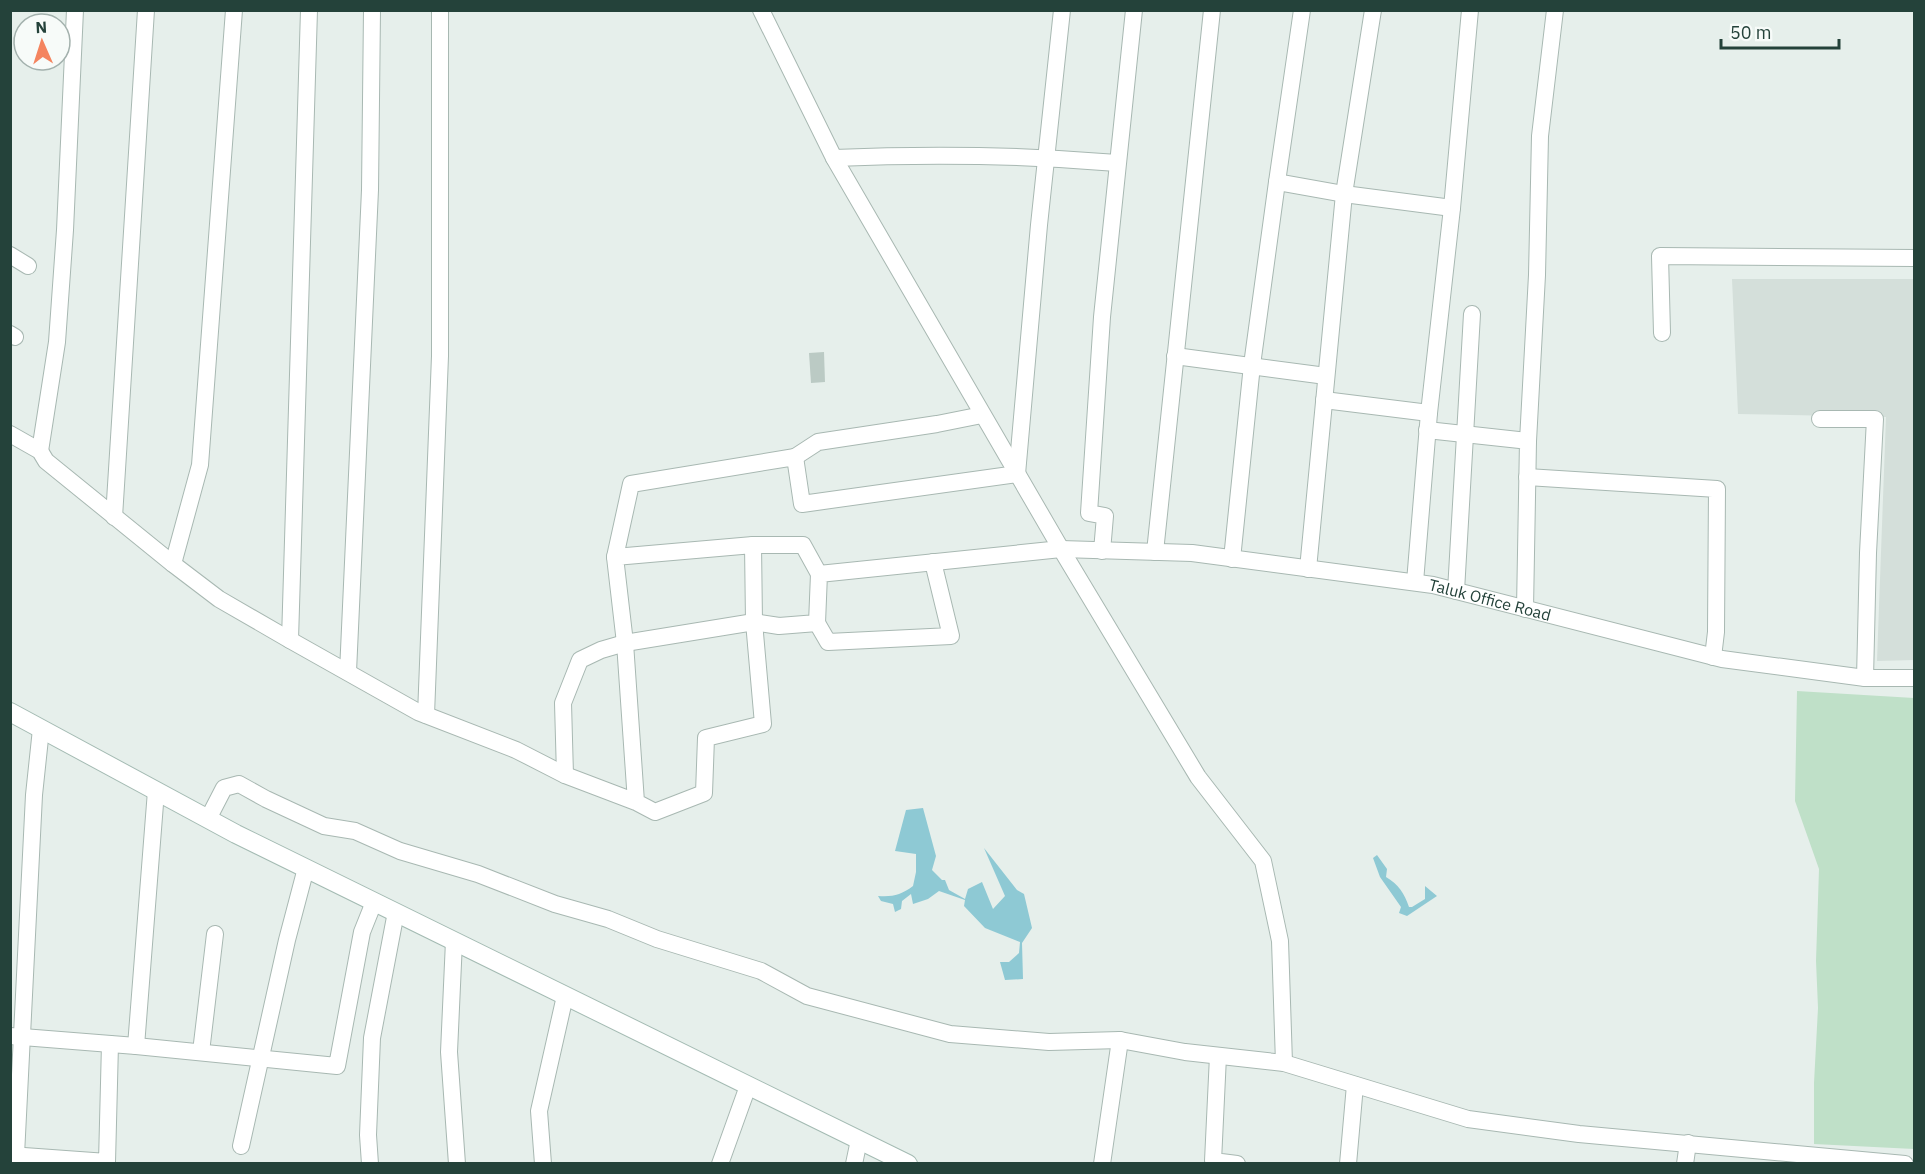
<svg xmlns="http://www.w3.org/2000/svg" width="1925" height="1174" font-family="'IBM Plex Sans',sans-serif">
  <rect width="100%" height="100%" fill="#e6efeb"/>
  <polygon fill="#d4dfda" points="1732,279 1914,279 1914,660 1877,661 1886,417 1738,414"/>
  <polygon fill="#bfe0c8" points="1797,691 1914,698 1914,1149 1814,1144 1814,1083 1818,1008 1816,961 1819,869 1795,801"/>
  <g fill="#8ec9d4">
    <path d="M923,808L936,856L932,870L942,880H945L949,890L965,899L968,889L982,882L993,909L1005,896L984,848L1017,890L1024,894L1032,928L1022,943L1023,979L1005,980L1000,962H1009L1019,953L1020,942L985,928L964,906L965,900L939,891L928,899L913,904L911,894L902,901L901,909L895,912L893,904L881,901L878,896C893,897 901,895 913,886L916,872V854L895,851L906,810Z"/>
    <path d="M1377,855L1387,869L1386,877C1399,885 1404,893 1409,907H1412L1425,899V886L1437,896L1407,916L1399,913L1401,907L1380,877L1373,858Z"/>
  </g>
  <polygon fill="#bbcac4" points="824,352 825,382 811,383 809,353"/>
  <g fill="none" stroke-linecap="round" stroke-linejoin="round">
    <defs>
      <g id="street">
        <polyline points="761,10 834,158 1061,549 1198,777 1263,861 1280,941 1284,1063"/>
        <path d="M834,158C928,154 1023,155 1117,163"/>
        <polyline points="1277,182 1344,194 1452,208"/>
        <polyline points="10,255 28,266"/>
        <polyline points="1662,333 1660,256 1914,258"/>
        <polyline points="10,334 15,337"/>
        <polyline points="1175,356 1326,376"/>
        <polyline points="1324,400 1429,413"/>
        <polyline points="1820,419 1875,419 1868,553 1865,678"/>
        <polyline points="1427,430 1528,441 1525,609"/>
        <polyline points="10,434 40,451 46,461 173,564 219,599 290,640 418,712 516,750 565,775 636,802 655,812 704,793 706,738 763,724 754,622 753,545 615,557 625,643 636,802"/>
        <polyline points="1528,441 1537,275 1540,136 1555,10"/>
        <polyline points="40,451 57,342 65,230 75,10"/>
        <polyline points="795,457 818,442 937,424 982,415"/>
        <polyline points="1527,477 1717,489 1716,632 1713,657"/>
        <polyline points="114,517 146,10"/>
        <polyline points="753,545 803,545 819,574"/>
        <polyline points="1102,551 1105,516 1089,513 1102,317 1134,10"/>
        <polyline points="1155,552 1212,10"/>
        <polyline points="615,557 631,484 795,457 802,504 1017,474 1039,225 1062,10"/>
        <polyline points="1232,559 1252,365 1277,182 1302,10"/>
        <polyline points="173,564 200,465 234,10"/>
        <polyline points="1308,569 1344,194 1373,10"/>
        <polyline points="1415,582 1429,413 1452,208 1470,10"/>
        <polyline points="1456,591 1472,314"/>
        <polyline points="817,623 828,642 951,636 933,562"/>
        <polyline points="290,640 309,10"/>
        <polyline points="348,672 370,190 372,10"/>
        <polyline points="426,715 440,356 440,10"/>
        <path id="s1" d="M565,775L563,703L580,660L601,650L625,643L754,622L779,626L817,623L819,574L1061,549L1192,553L1433,585L1722,659L1865,678H1914"/>
        <polyline points="208,819 224,788 239,784 266,799 324,826 355,831 400,851 478,874 555,904 608,919 657,939 761,971 807,996 950,1034 1049,1042 1120,1040 1185,1052 1284,1063 1468,1119 1579,1134 1905,1164"/>
        <polyline points="454,941 449,1052 457,1164"/>
        <polyline points="10,1036 136,1046 337,1066 362,932 374,902"/>
        <polyline points="136,1046 156,791"/>
        <polyline points="201,1052 215,934"/>
        <polyline points="1218,1056 1213,1161 1237,1164"/>
        <polyline points="241,1146 287,940 306,868"/>
        <polyline points="10,1155 107,1162 110,1044"/>
        <polyline points="16,1155 34,795 41,729"/>
        <polyline points="370,1164 368,1135 372,1038 396,912"/>
        <polyline points="543,1164 539,1111 565,996"/>
        <polyline points="720,1164 748,1086"/>
        <polyline points="854,1164 859,1140"/>
        <polyline points="1102,1164 1120,1040"/>
        <polyline points="1348,1164 1355,1085"/>
        <polyline points="1685,1164 1688,1143"/>
      </g>
      <polyline id="secondary" points="10,712 236,834 908,1164"/>
    </defs>
    <use href="#street" stroke="#a8b8b2" stroke-width="18"/>
    <use href="#secondary" stroke="#a4bbb3" stroke-width="20"/>
    <use href="#street" stroke="#fff" stroke-width="16"/>
    <use href="#secondary" stroke="#fff" stroke-width="18"/>
  </g>
  <g text-anchor="middle" stroke-width="6" stroke-linejoin="round" paint-order="stroke">
    <g font-size="16" fill="#24423a" stroke="#f7fbf9">
      <text dy="6" stroke="none"><textPath href="#s1" startOffset="1086">Taluk Office Road</textPath></text>
    </g>
  </g>
  <rect width="1925" height="1174" fill="none" stroke="#24423a" stroke-width="24"/>
  <g transform="translate(42 42) rotate(357)"><circle r="28" fill="#f7fbf9" stroke="#a3b1ad" stroke-width="1.5"/>
  <path d="M0-4.5L10 22L0 15L-10 22Z" fill="#f4845f"/>
  <text y="-9" font-size="16" font-weight="bold" text-anchor="middle" fill="#24423a">N</text>
  </g>
  <path d="M1721 39v9h118v-9" fill="none" stroke="#24423a" stroke-width="3"/>
  <text x="1730" y="39" font-size="18" fill="#24423a" stroke="#f7fbf9" stroke-width="4.5" paint-order="stroke">50 m</text>
</svg>
